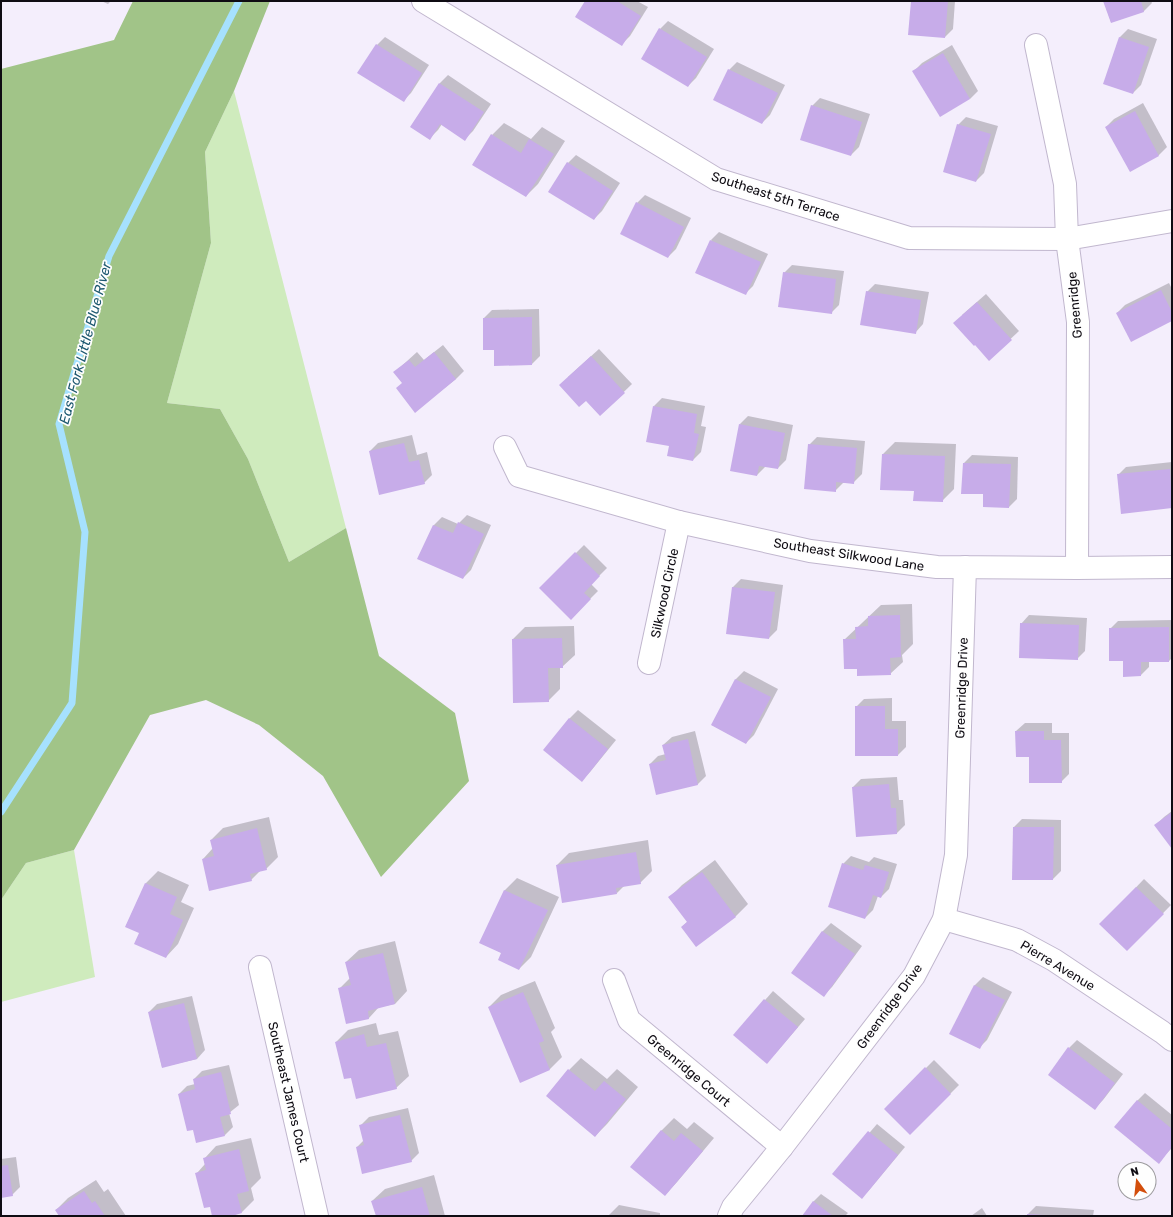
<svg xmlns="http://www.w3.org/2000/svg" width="1173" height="1217" font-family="Rubik,sans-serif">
  <rect width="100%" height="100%" fill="#f4eefc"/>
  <g fill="#cfebbd">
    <polygon points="234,91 346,528 289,562 248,459 220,409 167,403 211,243 205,152"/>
    <polygon points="74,850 95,977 1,1002 1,900 26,863"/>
  </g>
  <polygon fill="#a1c488" points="133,1 270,1 234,91 205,152 211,243 167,403 220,409 248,459 289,562 346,528 379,656 455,713 469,781 381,877 323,776 259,725 206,700 150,715 74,850 26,863 1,900 1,69 114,40"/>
  <g fill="#0003">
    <polygon points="101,1 111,1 108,4"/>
    <polygon points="587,1 637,1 648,7 630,36 622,44"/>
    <polygon points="912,1 955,1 953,29 945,37"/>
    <polygon points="1104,1 1151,1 1152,3 1144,11 1111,22"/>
    <polygon points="668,21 714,49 696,78 688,86 660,29"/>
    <polygon points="1128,29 1157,39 1141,85 1133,93 1105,83 1120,37"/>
    <polygon points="385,37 429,65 411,93 403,101 377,45"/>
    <polygon points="952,45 978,91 970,99 914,71 922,63"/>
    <polygon points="737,62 785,85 770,115 762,123 729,70"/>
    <polygon points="448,75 491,104 473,131 465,139 442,124 438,130 430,138 440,83"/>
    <polygon points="820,98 870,114 859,147 851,155 812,106"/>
    <polygon points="1143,103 1167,147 1159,155 1130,170 1106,127 1114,119"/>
    <polygon points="966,117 998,126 984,173 976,181 958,125"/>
    <polygon points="504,123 531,139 542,127 565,141 538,184 526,196 492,135"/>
    <polygon points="576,155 620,183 602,211 594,219 568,163"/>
    <polygon points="645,195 691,218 676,249 668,257 637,203"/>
    <polygon points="719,232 768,254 753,286 745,294 711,240"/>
    <polygon points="792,265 844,271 839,305 831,313 784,273"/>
    <polygon points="1169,283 1172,289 1172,320 1117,313 1125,305"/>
    <polygon points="875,284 929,292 923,324 915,333 867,292"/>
    <polygon points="986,294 1019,331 989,359 962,315"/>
    <polygon points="539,309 540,356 532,364 495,349 484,349 484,318 492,310"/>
    <polygon points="443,345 464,371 456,379 415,411 403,383 395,372 417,352 424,360"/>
    <polygon points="599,349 632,384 600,415 568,377"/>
    <polygon points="662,398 705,406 701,426 706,427 701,452 693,460 670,445 654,406"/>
    <polygon points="748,416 793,425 786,460 778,468 765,466 765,467 757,475 740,424"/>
    <polygon points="412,435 417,455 427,452 432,475 424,483 370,451 378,443"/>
    <polygon points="817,437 865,441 862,474 854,482 843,483 835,491 809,445"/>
    <polygon points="895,442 956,444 954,489 942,501 915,490 881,489 883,454"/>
    <polygon points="972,455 1018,457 1017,499 1009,507 984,493 964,463"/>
    <polygon points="1172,462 1172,507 1122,512 1118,475 1126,467"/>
    <polygon points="467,515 491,525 471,570 463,578 419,559 434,525 442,517 458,524"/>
    <polygon points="584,545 607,568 591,584 598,591 571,618 541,588"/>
    <polygon points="741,579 783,585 777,630 769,638 728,633 733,587"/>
    <polygon points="912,604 913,644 902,655 903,662 890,674 858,668 844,640 881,605"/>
    <polygon points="1029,615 1087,618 1085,651 1077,659 1021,624"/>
    <polygon points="1172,620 1172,658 1169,661 1149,661 1149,667 1141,675 1124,660 1110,629 1118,621"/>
    <polygon points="574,626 575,655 562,667 560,667 560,689 548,701 513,639 525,627"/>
    <polygon points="744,671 778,689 754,735 746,743 712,725 736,679"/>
    <polygon points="892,698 892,721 906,721 906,747 898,755 856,707 864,699"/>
    <polygon points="578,710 616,740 590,772 582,780 545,750 570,718"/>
    <polygon points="1025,723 1052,723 1052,733 1069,733 1069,774 1061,782 1030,756 1016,731"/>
    <polygon points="695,731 706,776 698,784 657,794 650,764 658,756 666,754 663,745 672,737"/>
    <polygon points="897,777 899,800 903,800 905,825 897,833 857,836 853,787 861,779"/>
    <polygon points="1172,811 1172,848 1156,825 1164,817"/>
    <polygon points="269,817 278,857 266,869 261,870 251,880 203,859 213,848 211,840 223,828"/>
    <polygon points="1022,819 1061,820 1061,871 1053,879 1014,827"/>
    <polygon points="648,840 652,871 640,883 625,885 617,893 557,865 569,853"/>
    <polygon points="851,856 869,862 874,857 897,864 889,889 881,897 878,896 873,910 865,918 843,864"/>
    <polygon points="715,860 748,904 736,916 696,946 682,927 688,921 670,897 682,885"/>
    <polygon points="158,871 189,885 181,902 194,908 178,944 166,957 140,932 126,926 146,883"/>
    <polygon points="517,878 559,897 531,957 519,969 502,953 481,943 505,890"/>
    <polygon points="1144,879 1171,905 1127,950 1101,924"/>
    <polygon points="831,923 862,946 832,987 824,995 792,973 823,931"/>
    <polygon points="395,941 407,991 395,1004 379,1007 369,1018 347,1023 339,989 350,978 346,962 359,950"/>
    <polygon points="983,977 1012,992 987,1040 979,1048 951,1033 975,985"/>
    <polygon points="535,981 555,1028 551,1032 562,1057 550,1069 520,1081 489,1007 501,995"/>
    <polygon points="773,991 805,1019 775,1054 734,1035"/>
    <polygon points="192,996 205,1050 197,1059 162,1067 149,1012 157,1004"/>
    <polygon points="376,1023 379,1035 398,1031 409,1076 396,1088 352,1076 336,1042 348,1030"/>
    <polygon points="1077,1040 1123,1074 1103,1100 1095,1108 1069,1048"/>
    <polygon points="581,1058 607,1079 617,1069 638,1087 607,1124 595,1136 569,1070"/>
    <polygon points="934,1060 959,1085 910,1134 885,1109"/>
    <polygon points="229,1065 239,1105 229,1113 233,1127 225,1135 193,1129 179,1094 187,1086 195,1084 194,1079 202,1071"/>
    <polygon points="1145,1093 1172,1115 1172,1148 1158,1162 1137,1101"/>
    <polygon points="408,1108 419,1153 411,1161 357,1147 364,1140 361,1125 369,1117"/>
    <polygon points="674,1118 687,1129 694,1122 714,1138 677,1182 665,1195 661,1131"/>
    <polygon points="877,1124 905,1147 870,1189 862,1197 834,1174"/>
    <polygon points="251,1138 261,1178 251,1188 254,1200 242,1212 228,1216 213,1216 211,1205 197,1173 205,1164 204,1159 216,1146"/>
    <polygon points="16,1157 20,1187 12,1195 1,1197 1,1159"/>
    <polygon points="434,1175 445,1216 377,1216 372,1201 385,1189"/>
    <polygon points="96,1180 104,1192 108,1189 126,1216 60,1216 56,1210 68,1198"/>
    <polygon points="821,1194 848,1213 845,1216 803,1216 813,1202"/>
    <polygon points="619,1205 660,1213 660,1216 608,1216"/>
    <polygon points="1036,1206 1094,1210 1093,1216 1028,1216 1028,1214"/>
    <polygon points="982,1208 987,1216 971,1216"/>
  </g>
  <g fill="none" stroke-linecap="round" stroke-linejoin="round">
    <polyline stroke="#a6e1fe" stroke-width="7" points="1,812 72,703 85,532 59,424 109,256 239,1"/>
  </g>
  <g fill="#c7ace9">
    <polygon points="585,1 617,1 641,16 622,46 575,17"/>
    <polygon points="911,1 948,1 945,38 908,35"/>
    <polygon points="1103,1 1141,1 1144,12 1111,23"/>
    <polygon points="659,28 707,57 688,87 641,59"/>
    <polygon points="1119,37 1149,47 1133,94 1103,84"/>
    <polygon points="376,44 422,73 404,102 357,73"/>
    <polygon points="943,53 970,99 940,117 912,71"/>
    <polygon points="728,69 778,93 762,124 713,100"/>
    <polygon points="439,83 484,112 465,141 440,124 430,140 410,127"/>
    <polygon points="811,105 862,122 851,156 800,140"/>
    <polygon points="1135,111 1159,156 1130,172 1105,127"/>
    <polygon points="957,124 991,134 976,182 943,172"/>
    <polygon points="491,134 521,153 529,139 554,154 526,197 472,165"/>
    <polygon points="567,162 613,191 594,220 548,192"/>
    <polygon points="636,202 684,227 668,258 620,234"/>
    <polygon points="710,240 761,262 746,295 695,273"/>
    <polygon points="783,272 836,279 832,314 778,307"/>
    <polygon points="1161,290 1172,312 1172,321 1131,342 1116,313"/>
    <polygon points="866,291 921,300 916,334 860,325"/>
    <polygon points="977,302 1012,340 989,361 975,345 974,346 953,323"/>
    <polygon points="532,317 532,365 494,366 494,350 483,350 483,318"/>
    <polygon points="434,352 456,379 415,413 396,388 402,383 393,372 409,360 415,367"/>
    <polygon points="591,356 625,393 600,416 586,401 579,407 559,385"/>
    <polygon points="653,406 697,414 694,433 699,434 693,461 667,456 669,446 646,442"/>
    <polygon points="739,424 785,433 778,469 759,466 757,476 730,471"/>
    <polygon points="404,443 409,462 419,460 425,484 379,495 369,451"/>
    <polygon points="808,444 857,448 854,484 836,482 836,492 804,489"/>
    <polygon points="882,454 945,456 943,502 913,501 914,491 880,490"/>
    <polygon points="963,463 1011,464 1009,508 983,507 983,494 961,494"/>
    <polygon points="1170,469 1172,508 1121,514 1117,474"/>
    <polygon points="458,522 484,534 463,579 417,559 433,525 453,533"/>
    <polygon points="575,552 600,576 584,593 591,599 571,620 539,588"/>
    <polygon points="732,587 775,592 769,639 726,634"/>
    <polygon points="900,615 901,657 890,658 891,675 857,676 857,669 844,669 843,639 856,639 855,627 868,626 868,616"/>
    <polygon points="1020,623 1079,625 1078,660 1019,658"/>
    <polygon points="1169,627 1169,662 1141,662 1141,676 1123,677 1123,661 1109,661 1109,628"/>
    <polygon points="562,638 563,668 548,668 549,702 513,703 512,639"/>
    <polygon points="735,679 771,697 746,744 711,725"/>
    <polygon points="855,706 885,706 885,729 898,729 898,756 855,756"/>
    <polygon points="569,718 608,749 582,782 543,750"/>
    <polygon points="1015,731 1044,731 1044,740 1061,740 1062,783 1029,783 1029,757 1016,757"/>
    <polygon points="688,739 698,785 656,795 649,764 666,760 662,745"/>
    <polygon points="889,784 891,808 896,808 897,834 856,837 852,787"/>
    <polygon points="1172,812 1172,849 1154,825"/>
    <polygon points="1013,827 1054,827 1053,880 1012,880"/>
    <polygon points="257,828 267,870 250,874 252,881 209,891 202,859 214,856 210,840"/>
    <polygon points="636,852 641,884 616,888 617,894 562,903 556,865"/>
    <polygon points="842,863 863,870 865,865 889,872 881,898 873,895 865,919 828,907"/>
    <polygon points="702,872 736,917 696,947 681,927 687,922 668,897"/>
    <polygon points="145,883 177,897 170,914 183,920 166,958 134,944 139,933 125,927"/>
    <polygon points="1136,887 1164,914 1127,951 1099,924"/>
    <polygon points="504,890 548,910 519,970 498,960 501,953 479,943"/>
    <polygon points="822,931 855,954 824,997 791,973"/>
    <polygon points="383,953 395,1004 368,1011 369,1019 346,1024 338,988 351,985 345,962"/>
    <polygon points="974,985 1005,1000 980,1049 949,1034"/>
    <polygon points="523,992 544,1041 539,1043 550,1070 520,1083 488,1007"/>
    <polygon points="764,999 798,1027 767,1064 733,1035"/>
    <polygon points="184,1003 197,1059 162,1068 148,1012"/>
    <polygon points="364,1034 367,1047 386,1043 397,1089 356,1099 351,1078 344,1079 335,1042"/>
    <polygon points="1068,1047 1115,1083 1095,1110 1048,1075"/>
    <polygon points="925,1067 951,1094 910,1135 884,1109"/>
    <polygon points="568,1069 595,1091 604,1081 626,1099 595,1137 546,1096"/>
    <polygon points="221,1072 231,1114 220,1117 225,1136 196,1143 193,1130 187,1131 178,1094 195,1089 193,1079"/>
    <polygon points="1137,1100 1172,1129 1172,1147 1159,1164 1114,1127"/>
    <polygon points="400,1115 412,1162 362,1174 356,1147 364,1145 359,1125"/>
    <polygon points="661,1130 674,1141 681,1133 703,1151 665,1196 630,1167"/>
    <polygon points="868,1131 898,1155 862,1199 832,1174"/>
    <polygon points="239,1149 249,1191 237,1194 242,1213 232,1216 212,1216 210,1207 204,1208 195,1173 206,1170 203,1158"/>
    <polygon points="8,1165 13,1196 1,1198 1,1166"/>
    <polygon points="422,1187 430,1216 376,1216 371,1201"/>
    <polygon points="84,1191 92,1203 95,1201 105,1216 59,1216 55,1210"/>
    <polygon points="813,1201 833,1216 802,1216"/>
    <polygon points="1027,1214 1044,1215 1044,1216 1027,1216"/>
  </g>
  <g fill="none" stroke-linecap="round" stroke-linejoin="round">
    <defs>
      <g id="minor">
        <polyline points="423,1 716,179 909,238 1067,239 1172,221"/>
        <polyline points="1036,45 1065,184 1067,239 1078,322 1077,568"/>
        <polyline points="505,447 519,476 679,522 810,551 937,567 1077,568 1172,567"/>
        <polyline points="649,663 679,522"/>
        <polyline points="944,919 1017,940 1054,960 1162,1032 1172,1040"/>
        <polyline points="260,967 317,1216"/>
        <polyline points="614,980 629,1020 782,1147"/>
        <polyline points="729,1216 733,1207 782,1147 914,976 944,919 956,855 965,567"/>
      </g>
    </defs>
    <use href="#minor" stroke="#c1b7ce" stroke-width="24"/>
    <use href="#minor" stroke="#fff" stroke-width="22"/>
  </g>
  <g text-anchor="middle" stroke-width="3.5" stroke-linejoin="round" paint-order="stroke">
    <g font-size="13" fill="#0f0c13" stroke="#fefefe">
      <text transform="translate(776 196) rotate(18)" y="5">Southeast 5th Terrace</text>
      <text transform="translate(1074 305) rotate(-95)" y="5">Greenridge</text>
      <text transform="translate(849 554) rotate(9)" y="5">Southeast Silkwood Lane</text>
      <text transform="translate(664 593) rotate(-78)" y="5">Silkwood Circle</text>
      <text transform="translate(961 688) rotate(-88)" y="5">Greenridge Drive</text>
      <text transform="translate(1058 965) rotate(31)" y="5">Pierre Avenue</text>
      <text transform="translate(889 1006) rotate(-54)" y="5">Greenridge Drive</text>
      <text transform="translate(689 1070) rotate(40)" y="5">Greenridge Court</text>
      <text transform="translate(289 1092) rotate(77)" y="5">Southeast James Court</text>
    </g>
    <g font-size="14" font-style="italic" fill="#1b576f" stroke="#fefefe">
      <text transform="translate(85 343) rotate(-75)" y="5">East Fork Little Blue River</text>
    </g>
  </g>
  <rect width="1173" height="1217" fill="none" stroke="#0f0c13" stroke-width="4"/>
  <g transform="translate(1137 1181) rotate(345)"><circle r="19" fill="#fefefe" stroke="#9e9da0"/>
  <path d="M0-3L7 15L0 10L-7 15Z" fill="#d34e0c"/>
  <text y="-6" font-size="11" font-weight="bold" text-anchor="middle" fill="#0f0c13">N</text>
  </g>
</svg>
